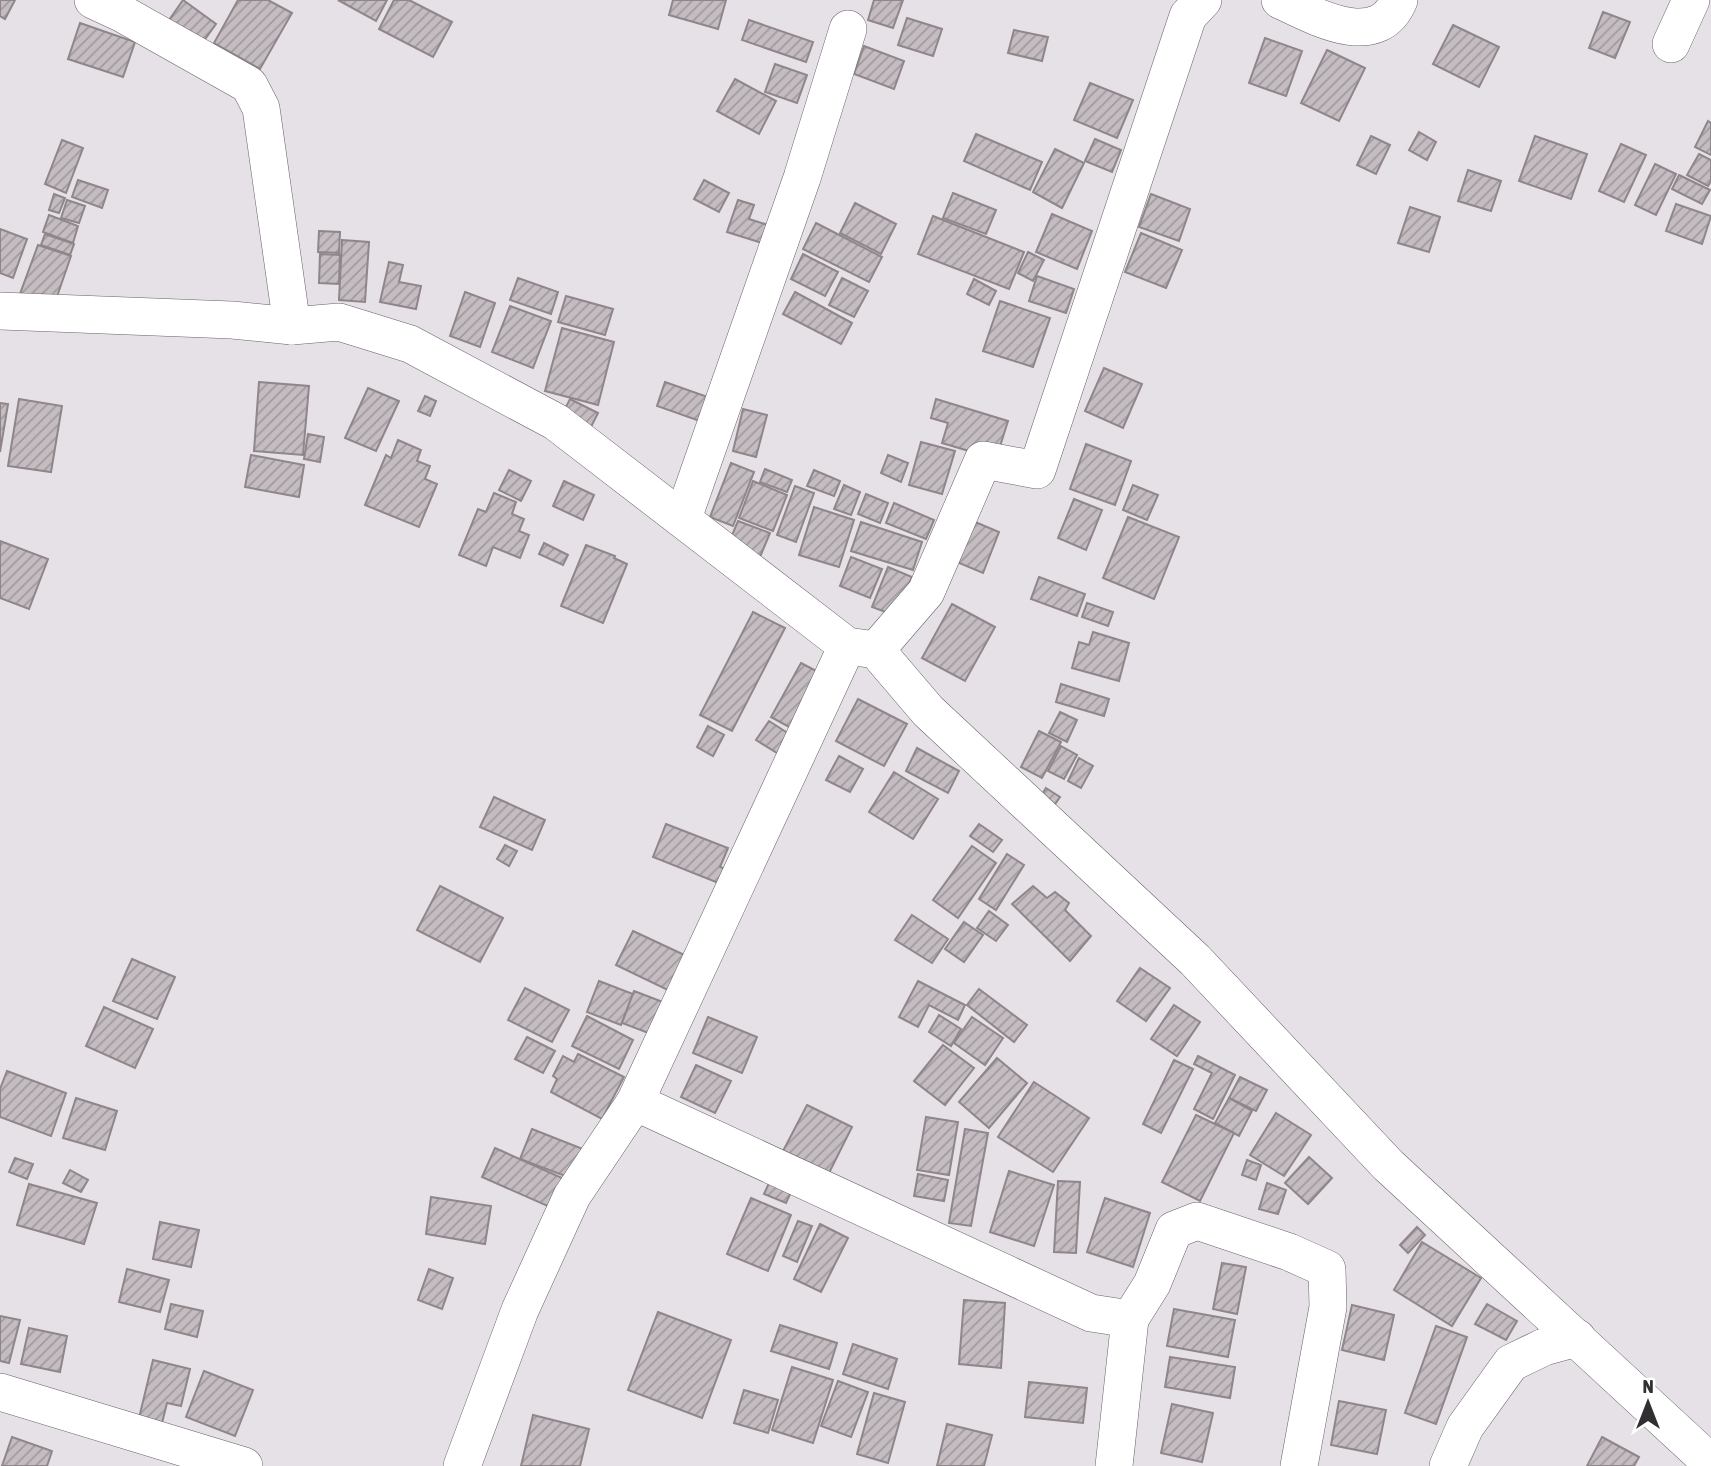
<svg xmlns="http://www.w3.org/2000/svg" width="1711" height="1466" font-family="'Asap Condensed',sans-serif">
  <defs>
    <pattern id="building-hatch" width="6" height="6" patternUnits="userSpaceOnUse" patternTransform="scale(1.75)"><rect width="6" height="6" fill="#c4bcc0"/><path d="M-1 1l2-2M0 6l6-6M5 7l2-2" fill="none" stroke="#a0999d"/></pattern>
  </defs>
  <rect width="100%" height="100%" fill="#e6e0e7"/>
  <g fill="url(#building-hatch)" stroke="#8e8689" stroke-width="2">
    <polygon points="0,0 15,0 5,19 0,16"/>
    <polygon points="183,0 216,24 200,46 167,23"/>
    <polygon points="238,0 268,0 292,13 260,69 214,43"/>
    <polygon points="338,0 387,0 376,21"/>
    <polygon points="394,0 409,0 452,22 433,57 379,29"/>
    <polygon points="673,0 726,0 718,29 669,15"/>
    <polygon points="874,0 903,0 893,28 868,20"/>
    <polygon points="1603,12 1630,22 1615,58 1589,48"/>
    <polygon points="907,18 942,29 933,56 898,45"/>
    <polygon points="749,20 813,42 806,62 742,40"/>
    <polygon points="80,23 135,42 123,77 68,59"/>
    <polygon points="1453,25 1499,47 1479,87 1433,64"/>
    <polygon points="1014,30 1048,37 1042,61 1008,53"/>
    <polygon points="1265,38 1302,51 1286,96 1249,83"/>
    <polygon points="864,46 904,61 894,89 854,74"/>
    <polygon points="1327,50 1365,68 1339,121 1301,103"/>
    <polygon points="775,64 807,75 797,103 765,92"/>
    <polygon points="735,79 776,101 759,134 717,111"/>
    <polygon points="1090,83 1133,100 1117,138 1074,120"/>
    <polygon points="1708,121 1711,123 1711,155 1695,147"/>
    <polygon points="1419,132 1436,142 1427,160 1409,150"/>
    <polygon points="976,134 1042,162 1030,190 964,161"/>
    <polygon points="1371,136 1390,145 1376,174 1357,165"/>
    <polygon points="1535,136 1587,154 1571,199 1519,181"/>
    <polygon points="1095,139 1121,150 1112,172 1085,161"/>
    <polygon points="62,140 83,148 66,193 45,184"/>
    <polygon points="1621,144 1646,155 1624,202 1599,191"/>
    <polygon points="1055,149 1084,163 1062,208 1033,192"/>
    <polygon points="1699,154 1711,160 1711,181 1708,186 1687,175"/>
    <polygon points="1655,164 1676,174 1656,215 1635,205"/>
    <polygon points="1468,170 1501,181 1491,211 1458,201"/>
    <polygon points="1679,175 1710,190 1702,204 1672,189"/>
    <polygon points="78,180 108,190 102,208 72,197"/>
    <polygon points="704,180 729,193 719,212 694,199"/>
    <polygon points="953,193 996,210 986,234 943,218"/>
    <polygon points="54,194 65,198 59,213 49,210"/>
    <polygon points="1151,194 1190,209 1179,241 1139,227"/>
    <polygon points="67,200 85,206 79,223 61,218"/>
    <polygon points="738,200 754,205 749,219 768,225 762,243 727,232"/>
    <polygon points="855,203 896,224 881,254 840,233"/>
    <polygon points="1676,204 1711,216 1702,244 1666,231"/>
    <polygon points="1410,207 1440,217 1429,252 1398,243"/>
    <polygon points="1052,214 1092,231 1077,269 1036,252"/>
    <polygon points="49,215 78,226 73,243 43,232"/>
    <polygon points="933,216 1024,252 1009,289 918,254"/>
    <polygon points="816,223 882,257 869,282 803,249"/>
    <polygon points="0,229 27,239 13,278 0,273"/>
    <polygon points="319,231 340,232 339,253 318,252"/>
    <polygon points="1141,233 1182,250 1166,288 1125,272"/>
    <polygon points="45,234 74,244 70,255 41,245"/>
    <polygon points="342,240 369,242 365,302 339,300"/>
    <polygon points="38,245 71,256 51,314 17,302"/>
    <polygon points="1028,252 1044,260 1033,281 1018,273"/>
    <polygon points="320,254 340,255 339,284 319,283"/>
    <polygon points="803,254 838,272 825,296 791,279"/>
    <polygon points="389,262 403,265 399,282 421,286 416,309 380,302"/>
    <polygon points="1037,276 1074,289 1066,313 1029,301"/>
    <polygon points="518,278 558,292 551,314 510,300"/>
    <polygon points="842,278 868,291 854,317 829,305"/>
    <polygon points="974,279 996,291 989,305 967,294"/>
    <polygon points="465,292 495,303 480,347 450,336"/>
    <polygon points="795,292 852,323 841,344 783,314"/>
    <polygon points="566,296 613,309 605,335 558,322"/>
    <polygon points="1000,301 1050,318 1033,367 983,351"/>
    <polygon points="510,306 551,321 533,368 492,352"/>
    <polygon points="562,328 614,342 598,405 545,391"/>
    <polygon points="1104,368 1142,384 1123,428 1085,411"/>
    <polygon points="259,382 309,386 303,455 254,451"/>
    <polygon points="665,382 722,402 714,426 657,406"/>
    <polygon points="368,388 399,401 376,451 345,438"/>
    <polygon points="425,396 436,401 430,416 418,411"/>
    <polygon points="19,399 62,406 51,472 8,466"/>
    <polygon points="570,399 598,413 588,433 560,419"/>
    <polygon points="936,399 1008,421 996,459 942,443 948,423 931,418"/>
    <polygon points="0,403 8,404 0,452"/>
    <polygon points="743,409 767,415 756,457 733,451"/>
    <polygon points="308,434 324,437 320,462 304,459"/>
    <polygon points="398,440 421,450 417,461 430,466 425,479 437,484 419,527 365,505 386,455 391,458"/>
    <polygon points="921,442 955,451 942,494 909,485"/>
    <polygon points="1086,444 1131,461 1115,505 1070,489"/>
    <polygon points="251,455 304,465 299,497 245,487"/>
    <polygon points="888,455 908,463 901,482 881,473"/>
    <polygon points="731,463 754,472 733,526 710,517"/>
    <polygon points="765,469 792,480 787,492 760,482"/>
    <polygon points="509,470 531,481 521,501 499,490"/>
    <polygon points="814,470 840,481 834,496 807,486"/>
    <polygon points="564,481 594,495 583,520 553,506"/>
    <polygon points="753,481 787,495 773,531 739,518"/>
    <polygon points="844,485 860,492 851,515 834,509"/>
    <polygon points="1133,485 1158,495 1147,520 1123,510"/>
    <polygon points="795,486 814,493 796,542 777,535"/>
    <polygon points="494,493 516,502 512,514 524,519 519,531 529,535 520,558 493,547 486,566 459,555 478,509 486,512"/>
    <polygon points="866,494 888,503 880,523 858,514"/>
    <polygon points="1074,499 1102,510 1086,550 1058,538"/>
    <polygon points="894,503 934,520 926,539 886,523"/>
    <polygon points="814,507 854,520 839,567 799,555"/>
    <polygon points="961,516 999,532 983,573 945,557"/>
    <polygon points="1128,517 1179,537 1154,599 1103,578"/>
    <polygon points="738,521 770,533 760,557 728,545"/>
    <polygon points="861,522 922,542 913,570 851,551"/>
    <polygon points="0,541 48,559 29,609 0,598"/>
    <polygon points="544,543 568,555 563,565 539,554"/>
    <polygon points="586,545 615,556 614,558 627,564 603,623 561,606"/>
    <polygon points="851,557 882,569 870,598 840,586"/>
    <polygon points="888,567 912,577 896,616 872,607"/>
    <polygon points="1039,577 1085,594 1077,616 1031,599"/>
    <polygon points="1087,603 1113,612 1108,626 1082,617"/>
    <polygon points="952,604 995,627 965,681 922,658"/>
    <polygon points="753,612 785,628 732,731 700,715"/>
    <polygon points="1093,632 1129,643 1119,681 1072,668 1079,642 1089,645"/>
    <polygon points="801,663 841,684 811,739 771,717"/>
    <polygon points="1061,684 1109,699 1104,716 1056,702"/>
    <polygon points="858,699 907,724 884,766 836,741"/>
    <polygon points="1060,712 1077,720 1067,742 1049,733"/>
    <polygon points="769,721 797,739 785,758 756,740"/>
    <polygon points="708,726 724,735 713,756 697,747"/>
    <polygon points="1039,731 1061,742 1042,778 1021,767"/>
    <polygon points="1061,746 1077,755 1064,779 1048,771"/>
    <polygon points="917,748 959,771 948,793 906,771"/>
    <polygon points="839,756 863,769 850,792 826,780"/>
    <polygon points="1079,758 1093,766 1081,788 1068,781"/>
    <polygon points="894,772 938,799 913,839 869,812"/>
    <polygon points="1046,788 1060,797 1049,813 1036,804"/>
    <polygon points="494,797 545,820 532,850 480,827"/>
    <polygon points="666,824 728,848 720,867 737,873 731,888 653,857"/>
    <polygon points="979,824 1002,840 993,852 970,836"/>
    <polygon points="505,845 517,851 509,866 497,859"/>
    <polygon points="972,846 996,863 958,918 933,900"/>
    <polygon points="1007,854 1024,865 996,910 979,899"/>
    <polygon points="440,886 503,918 480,962 417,930"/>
    <polygon points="1033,886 1047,898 1055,892 1069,903 1065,910 1091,936 1070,961 1012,904"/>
    <polygon points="989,911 1008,925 996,941 977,928"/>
    <polygon points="912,915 948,939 932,963 895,940"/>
    <polygon points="964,922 983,935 964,962 945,949"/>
    <polygon points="633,931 693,959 676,994 616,965"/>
    <polygon points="132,959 175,977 157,1019 113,1001"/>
    <polygon points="1140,968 1170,988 1146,1021 1117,1001"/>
    <polygon points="599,981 633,994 621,1025 587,1012"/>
    <polygon points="918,981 965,1005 958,1020 929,1005 918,1027 899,1017"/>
    <polygon points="525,988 569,1010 552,1042 508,1020"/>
    <polygon points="979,989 1027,1025 1014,1042 967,1005"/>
    <polygon points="634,991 671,1005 659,1037 622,1023"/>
    <polygon points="1174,1005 1200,1022 1177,1056 1151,1039"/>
    <polygon points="104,1007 153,1029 135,1068 86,1046"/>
    <polygon points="939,1015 961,1029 951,1046 929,1032"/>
    <polygon points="587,1016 633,1040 619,1069 572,1046"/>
    <polygon points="708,1017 757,1037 742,1073 693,1053"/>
    <polygon points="972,1017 1003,1038 985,1065 954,1043"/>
    <polygon points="527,1037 555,1051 543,1073 515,1059"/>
    <polygon points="943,1045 974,1068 945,1105 914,1081"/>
    <polygon points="578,1054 624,1077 602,1119 551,1092 557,1079 553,1076 563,1056 574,1062"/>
    <polygon points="1198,1056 1235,1075 1213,1119 1194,1109 1212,1073 1194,1064"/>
    <polygon points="997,1058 1027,1083 989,1128 959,1102"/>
    <polygon points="1174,1060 1193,1069 1161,1133 1143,1124"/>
    <polygon points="696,1065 731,1081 715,1113 681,1097"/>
    <polygon points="7,1071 66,1093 51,1136 0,1117 0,1089"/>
    <polygon points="1240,1077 1267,1090 1256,1111 1229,1098"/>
    <polygon points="1034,1082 1089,1118 1053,1172 998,1137"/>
    <polygon points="76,1098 117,1111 105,1150 63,1138"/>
    <polygon points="1229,1098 1252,1111 1239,1136 1215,1123"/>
    <polygon points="807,1105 852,1127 829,1173 783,1151"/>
    <polygon points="1276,1113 1311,1135 1284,1176 1250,1155"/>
    <polygon points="1196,1115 1234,1133 1200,1201 1162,1182"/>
    <polygon points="926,1117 958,1122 949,1175 917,1170"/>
    <polygon points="532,1129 593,1153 581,1182 520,1159"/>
    <polygon points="965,1129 988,1133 971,1226 949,1223"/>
    <polygon points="495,1148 571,1182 559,1211 482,1177"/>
    <polygon points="1309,1157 1332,1178 1308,1204 1285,1183"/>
    <polygon points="15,1158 33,1164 27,1179 9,1172"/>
    <polygon points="1247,1160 1261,1165 1256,1180 1242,1175"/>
    <polygon points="70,1170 88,1180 81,1192 63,1183"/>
    <polygon points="1009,1171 1054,1185 1034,1246 990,1232"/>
    <polygon points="918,1174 948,1180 944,1201 914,1196"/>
    <polygon points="1058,1181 1080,1182 1076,1253 1054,1252"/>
    <polygon points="769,1183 791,1192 786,1203 764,1194"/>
    <polygon points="1267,1183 1286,1190 1278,1214 1259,1209"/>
    <polygon points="29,1184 97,1203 84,1244 17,1225"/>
    <polygon points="431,1197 491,1206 485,1244 426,1234"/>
    <polygon points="751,1198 791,1215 768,1271 727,1254"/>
    <polygon points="1105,1198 1150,1213 1133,1267 1087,1252"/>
    <polygon points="798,1221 812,1226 797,1262 783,1256"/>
    <polygon points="160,1222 199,1230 191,1267 153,1259"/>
    <polygon points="820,1224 848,1238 821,1292 794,1279"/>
    <polygon points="1417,1227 1425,1235 1408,1253 1400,1245"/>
    <polygon points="1422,1242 1481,1278 1452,1326 1394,1290"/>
    <polygon points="1222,1263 1246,1267 1237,1314 1213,1309"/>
    <polygon points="127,1269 169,1280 160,1312 119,1302"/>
    <polygon points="429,1269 453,1278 442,1309 418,1300"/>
    <polygon points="964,1300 1005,1303 1001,1368 959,1364"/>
    <polygon points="171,1304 203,1311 197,1337 165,1329"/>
    <polygon points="1487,1304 1517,1321 1506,1340 1475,1324"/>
    <polygon points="1352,1305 1394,1315 1384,1360 1342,1350"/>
    <polygon points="1174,1309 1235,1320 1228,1357 1167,1346"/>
    <polygon points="658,1312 731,1340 702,1418 628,1390"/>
    <polygon points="0,1316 20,1320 9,1363 0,1361"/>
    <polygon points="780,1325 837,1343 829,1369 771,1351"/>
    <polygon points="1436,1326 1467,1337 1436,1424 1405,1413"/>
    <polygon points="29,1328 67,1336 60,1372 21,1364"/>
    <polygon points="853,1344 897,1359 888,1389 843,1374"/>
    <polygon points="1170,1357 1235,1367 1230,1398 1165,1387"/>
    <polygon points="153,1360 190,1369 181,1406 167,1403 162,1423 139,1418"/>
    <polygon points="792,1367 833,1380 813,1443 772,1430"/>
    <polygon points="204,1371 253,1390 235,1436 186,1417"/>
    <polygon points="838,1381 868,1392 851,1437 821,1426"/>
    <polygon points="1029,1382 1087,1388 1083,1423 1025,1417"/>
    <polygon points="744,1390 778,1400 768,1433 734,1423"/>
    <polygon points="874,1393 905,1402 888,1463 857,1454"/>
    <polygon points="1339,1401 1386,1410 1377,1454 1331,1445"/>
    <polygon points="1172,1404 1213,1413 1202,1462 1161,1453"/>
    <polygon points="533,1415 589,1429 580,1466 521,1466"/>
    <polygon points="947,1424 992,1435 984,1466 937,1466"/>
    <polygon points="12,1437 52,1451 47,1466 2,1466"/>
    <polygon points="1602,1437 1639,1457 1634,1466 1587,1466"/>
  </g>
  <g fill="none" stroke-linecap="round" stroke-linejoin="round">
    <defs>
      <g id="minor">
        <polyline points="93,0 121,13 249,85 261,108 292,326"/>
        <path d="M1280,0C1314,16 1378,52 1399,0"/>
        <polyline points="1671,44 1691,0"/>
        <polyline points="0,311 232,320 292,326 339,322 410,344 556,422 847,646 876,650 928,711 1195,960 1388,1165 1711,1463"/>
        <polyline points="683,518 802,178 848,29"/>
        <polyline points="876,650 926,592 983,460 1037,470 1188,16 1203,0"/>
        <polyline points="635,1102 847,646"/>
        <polyline points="0,1392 244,1466"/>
        <polyline points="462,1466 520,1310 572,1196 635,1102 1091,1313 1130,1319 1152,1284 1174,1230 1197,1221 1289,1252 1327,1269 1328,1307 1299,1466"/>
        <polyline points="1114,1466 1130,1319"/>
        <polyline points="1448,1466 1465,1427 1511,1363 1544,1347 1577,1338"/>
      </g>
    </defs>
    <use href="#minor" stroke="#676268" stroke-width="38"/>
    <use href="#minor" stroke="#fff" stroke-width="37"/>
  </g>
  <g transform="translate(1648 1403)" stroke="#ffffff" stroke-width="5" paint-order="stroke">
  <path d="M0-5L12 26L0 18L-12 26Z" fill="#312f31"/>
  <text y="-10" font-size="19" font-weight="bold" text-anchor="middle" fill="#312f31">N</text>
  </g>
</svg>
